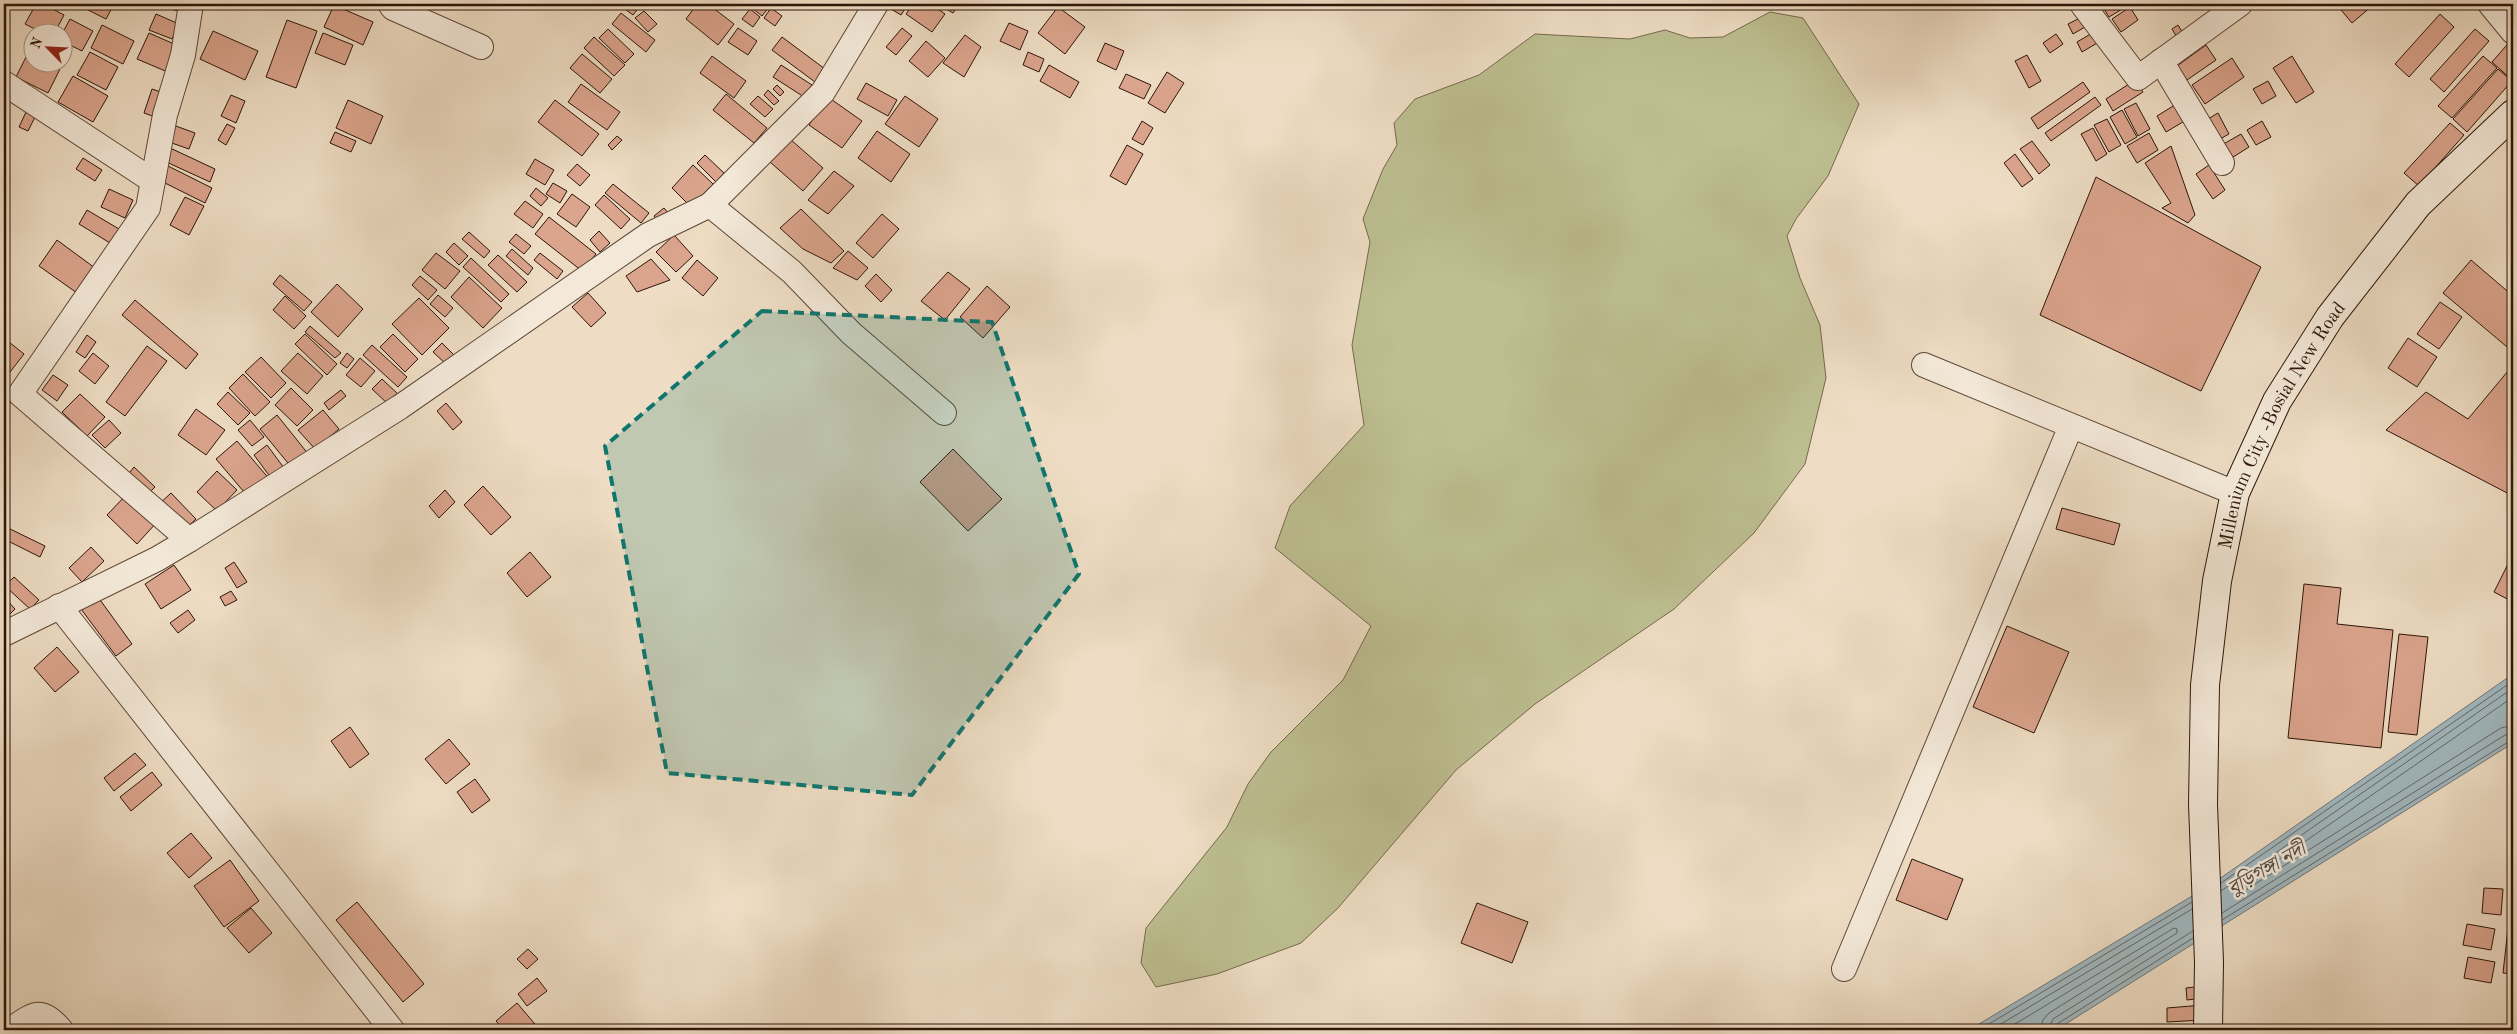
<svg xmlns="http://www.w3.org/2000/svg" width="2517" height="1034" font-family="'Old Standard TT','Noto Serif Bengali',serif">
  <rect width="100%" height="100%" fill="#eeddc4"/>
  <filter id="stains"><feTurbulence type="fractalNoise" baseFrequency=".004" numOctaves="4"/><feColorMatrix values="0 0 0 0 .2 0 0 0 0 .09 0 0 0 0 .02 0 0 0 .5 -.17"/></filter>
  <radialGradient id="worn" r=".72"><stop offset=".6" stop-color="#630" stop-opacity="0"/><stop offset="1" stop-color="#630" stop-opacity=".3"/></radialGradient>
  <polygon fill="#bdbf91" stroke="#756a4d" points="1770,12 1803,18 1859,104 1828,176 1796,219 1787,236 1800,278 1820,325 1826,378 1805,464 1754,533 1674,609 1535,704 1456,770 1338,908 1301,943 1217,974 1156,987 1141,963 1146,928 1227,827 1248,784 1271,752 1343,680 1371,626 1275,548 1290,506 1364,425 1352,345 1370,242 1363,219 1383,169 1397,145 1394,123 1415,99 1479,75 1535,34 1630,39 1665,30 1690,38 1723,37"/>
  <polygon fill="#a0b8c0" stroke="#727777" points="2513,674 2513,743 2056,1030 1969,1030 2212,884"/>
  <g fill="none" stroke-linecap="round" stroke-linejoin="round">
    <g stroke="#666664" stroke-width="1">
      <polyline points="2513,697 2238,888 2237,892 2241,893 2501,728 2513,725"/>
      <polyline points="2221,883 2513,681"/>
      <polyline points="2221,891 2513,688"/>
      <polyline points="2222,913 2505,735 2513,733"/>
      <polyline points="2222,920 2513,739"/>
      <polyline points="1979,1030 2192,902"/>
      <polyline points="1991,1030 2192,909"/>
      <polyline points="2005,1030 2174,928 2177,929 2177,933 2049,1013 2043,1020 2040,1030"/>
      <polyline points="2048,1030 2053,1019 2193,931"/>
      <polyline points="2054,1030 2057,1024 2193,938"/>
    </g>
  </g>
  <g fill="#dba48d" stroke="#2d1509">
    <polygon points="36,4 43,4 64,15 55,32 41,32 25,24"/>
    <polygon points="86,4 114,4 106,19 84,8"/>
    <polygon points="155,4 180,4 178,11"/>
    <polygon points="618,4 638,4 640,6 633,15"/>
    <polygon points="697,4 708,4 734,24 718,45 686,19"/>
    <polygon points="755,4 767,4 770,6 762,16 752,8"/>
    <polygon points="894,4 908,4 901,15 891,9"/>
    <polygon points="913,4 931,4 945,14 932,32 906,14"/>
    <polygon points="938,4 959,4 953,13"/>
    <polygon points="2101,4 2128,4 2129,5 2109,17"/>
    <polygon points="2154,4 2168,4 2158,10"/>
    <polygon points="2336,4 2370,4 2372,6 2352,23"/>
    <polygon points="334,5 373,22 363,45 324,27"/>
    <polygon points="1058,7 1085,27 1065,54 1038,33"/>
    <polygon points="2130,7 2138,20 2121,32 2112,19"/>
    <polygon points="771,8 782,16 775,26 764,18"/>
    <polygon points="750,9 760,17 753,27 742,19"/>
    <polygon points="644,11 657,24 648,32 635,18"/>
    <polygon points="621,13 655,40 646,52 612,24"/>
    <polygon points="156,14 179,24 172,39 149,30"/>
    <polygon points="2440,14 2454,27 2409,77 2395,64"/>
    <polygon points="2080,18 2085,27 2073,34 2068,24"/>
    <polygon points="70,19 93,31 82,51 62,41 62,34"/>
    <polygon points="287,20 317,31 296,88 266,77"/>
    <polygon points="1009,23 1028,31 1020,50 1000,41"/>
    <polygon points="102,25 134,41 123,64 91,48"/>
    <polygon points="2178,25 2184,35 2178,39 2172,29"/>
    <polygon points="738,28 757,41 748,55 728,42"/>
    <polygon points="902,28 912,36 896,55 886,47"/>
    <polygon points="608,29 634,54 625,63 599,38"/>
    <polygon points="2475,29 2489,41 2444,92 2430,79"/>
    <polygon points="213,31 258,51 245,80 200,59"/>
    <polygon points="2094,32 2099,42 2082,52 2077,42"/>
    <polygon points="149,33 181,47 170,73 137,59"/>
    <polygon points="323,33 353,45 345,65 315,53"/>
    <polygon points="2056,34 2063,44 2050,53 2043,43"/>
    <polygon points="965,35 981,47 964,77 943,63"/>
    <polygon points="594,37 625,65 614,76 584,48"/>
    <polygon points="782,37 825,69 815,82 772,50"/>
    <polygon points="2513,38 2513,76 2511,79 2492,62"/>
    <polygon points="926,41 945,58 928,77 909,61"/>
    <polygon points="1105,43 1124,51 1116,70 1097,61"/>
    <polygon points="2206,45 2216,60 2187,80 2177,66"/>
    <polygon points="90,52 118,67 106,90 77,75"/>
    <polygon points="1028,52 1044,59 1039,72 1023,65"/>
    <polygon points="28,53 32,55 32,62 47,62 60,69 48,93 16,77"/>
    <polygon points="582,54 612,79 600,93 570,68"/>
    <polygon points="2027,55 2041,81 2029,88 2015,61"/>
    <polygon points="712,56 746,81 734,98 700,73"/>
    <polygon points="2292,56 2314,92 2296,103 2273,68"/>
    <polygon points="2483,56 2497,68 2452,118 2438,106"/>
    <polygon points="2232,58 2244,77 2205,104 2192,85"/>
    <polygon points="781,65 812,85 804,97 773,77"/>
    <polygon points="1049,65 1079,82 1070,98 1040,81"/>
    <polygon points="2498,69 2512,81 2467,132 2453,119"/>
    <polygon points="1167,72 1184,83 1165,113 1148,103"/>
    <polygon points="1126,74 1151,85 1144,99 1119,88"/>
    <polygon points="73,76 108,96 93,122 58,102"/>
    <polygon points="2135,80 2143,92 2113,111 2106,99"/>
    <polygon points="2268,81 2276,96 2262,104 2253,89"/>
    <polygon points="2083,82 2090,92 2038,129 2031,118"/>
    <polygon points="866,83 897,100 888,116 857,99"/>
    <polygon points="581,84 620,112 607,130 568,102"/>
    <polygon points="777,85 784,92 780,96 773,89"/>
    <polygon points="152,89 167,94 158,118 144,113"/>
    <polygon points="768,90 779,101 774,105 764,95"/>
    <polygon points="726,94 767,128 754,143 713,110"/>
    <polygon points="231,95 245,101 236,123 221,116"/>
    <polygon points="758,96 773,109 765,117 750,104"/>
    <polygon points="905,96 938,119 919,147 885,124"/>
    <polygon points="828,97 862,121 842,148 809,125"/>
    <polygon points="2095,97 2101,105 2051,141 2045,133"/>
    <polygon points="348,100 383,116 371,144 336,128"/>
    <polygon points="555,100 599,134 582,156 538,122"/>
    <polygon points="2136,103 2150,129 2138,136 2124,109"/>
    <polygon points="2178,103 2188,119 2166,132 2157,116"/>
    <polygon points="2122,110 2137,137 2125,144 2110,117"/>
    <polygon points="26,112 35,117 28,131 19,127"/>
    <polygon points="2218,113 2229,134 2218,140 2208,119"/>
    <polygon points="2107,119 2121,145 2109,152 2094,125"/>
    <polygon points="1142,121 1153,128 1143,145 1132,139"/>
    <polygon points="2262,121 2271,137 2256,145 2247,130"/>
    <polygon points="2450,123 2464,135 2419,186 2404,173"/>
    <polygon points="227,124 235,128 226,145 218,140"/>
    <polygon points="173,125 195,133 189,149 166,141"/>
    <polygon points="2093,128 2107,154 2096,161 2081,134"/>
    <polygon points="877,131 910,154 891,182 858,158"/>
    <polygon points="335,132 356,141 351,152 330,143"/>
    <polygon points="2149,133 2158,150 2137,163 2127,146"/>
    <polygon points="2241,134 2249,147 2230,159 2222,145"/>
    <polygon points="617,136 622,140 612,150 608,145"/>
    <polygon points="790,139 823,168 803,191 770,162"/>
    <polygon points="2032,141 2050,165 2039,174 2020,149"/>
    <polygon points="1127,145 1143,154 1126,185 1110,176"/>
    <polygon points="2171,146 2195,215 2188,223 2162,208 2171,203 2145,163"/>
    <polygon points="168,147 215,169 210,182 162,160"/>
    <polygon points="2015,154 2033,179 2022,187 2004,163"/>
    <polygon points="705,155 724,173 716,182 697,163"/>
    <polygon points="83,158 102,170 95,181 76,169"/>
    <polygon points="535,159 554,170 545,185 526,174"/>
    <polygon points="577,164 590,175 580,186 567,175"/>
    <polygon points="693,165 713,184 691,207 672,188"/>
    <polygon points="2209,165 2225,190 2213,199 2196,174"/>
    <polygon points="168,166 212,188 205,203 161,181"/>
    <polygon points="834,171 854,186 828,214 808,200"/>
    <polygon points="2096,177 2261,267 2201,391 2040,315"/>
    <polygon points="553,183 567,191 560,203 546,194"/>
    <polygon points="613,184 649,213 641,223 605,193"/>
    <polygon points="536,188 548,198 541,206 530,196"/>
    <polygon points="109,189 133,200 125,218 101,207"/>
    <polygon points="572,194 590,207 576,227 557,214"/>
    <polygon points="604,195 630,219 621,229 595,205"/>
    <polygon points="185,197 204,206 189,235 170,225"/>
    <polygon points="525,201 543,214 533,228 514,214"/>
    <polygon points="664,208 669,214 659,222 654,216"/>
    <polygon points="801,209 844,251 831,263 803,249 780,228"/>
    <polygon points="87,210 119,229 110,243 79,224"/>
    <polygon points="882,214 899,229 873,258 856,243"/>
    <polygon points="549,217 596,254 582,271 535,234"/>
    <polygon points="599,231 610,243 600,252 590,240"/>
    <polygon points="469,232 490,251 484,258 462,239"/>
    <polygon points="516,234 531,246 524,254 509,242"/>
    <polygon points="674,235 693,256 676,272 656,252"/>
    <polygon points="57,240 95,268 77,293 39,266"/>
    <polygon points="454,243 468,256 459,265 446,252"/>
    <polygon points="512,249 533,268 528,275 506,256"/>
    <polygon points="848,251 868,268 857,280 833,268"/>
    <polygon points="436,253 460,271 445,289 422,270"/>
    <polygon points="540,253 563,271 557,279 534,260"/>
    <polygon points="498,255 527,282 517,292 488,265"/>
    <polygon points="471,258 509,294 501,302 463,267"/>
    <polygon points="651,259 670,280 637,292 626,276"/>
    <polygon points="697,260 718,278 703,296 682,278"/>
    <polygon points="2471,260 2513,296 2513,352 2443,293"/>
    <polygon points="948,272 970,289 945,320 921,301"/>
    <polygon points="876,274 892,290 881,302 865,286"/>
    <polygon points="280,275 312,302 304,311 273,284"/>
    <polygon points="420,276 437,290 428,300 412,285"/>
    <polygon points="469,277 502,308 483,328 451,297"/>
    <polygon points="337,284 363,309 338,337 311,312"/>
    <polygon points="987,286 1010,307 983,338 960,317"/>
    <polygon points="588,293 606,313 591,327 572,307"/>
    <polygon points="438,295 453,308 445,317 430,304"/>
    <polygon points="285,296 306,316 294,329 273,310"/>
    <polygon points="419,298 449,328 422,355 392,324"/>
    <polygon points="135,300 198,354 186,369 122,315"/>
    <polygon points="2440,302 2462,317 2439,349 2417,334"/>
    <polygon points="310,326 341,353 335,358 305,332"/>
    <polygon points="305,334 337,364 327,375 295,344"/>
    <polygon points="393,334 418,359 405,372 380,347"/>
    <polygon points="87,335 96,342 85,358 76,352"/>
    <polygon points="4,338 24,354 7,376 4,374"/>
    <polygon points="2408,338 2437,357 2417,387 2388,368"/>
    <polygon points="442,343 454,355 446,364 433,352"/>
    <polygon points="372,345 407,377 398,387 363,355"/>
    <polygon points="147,346 167,361 125,416 106,402"/>
    <polygon points="93,353 109,366 95,384 79,371"/>
    <polygon points="298,353 323,376 307,394 281,371"/>
    <polygon points="347,353 354,359 347,368 340,363"/>
    <polygon points="261,357 286,383 271,398 245,372"/>
    <polygon points="360,358 375,371 361,387 346,375"/>
    <polygon points="2513,365 2513,496 2386,430 2426,392 2468,419"/>
    <polygon points="243,374 270,402 255,416 229,388"/>
    <polygon points="53,375 68,385 57,401 42,390"/>
    <polygon points="382,379 400,396 390,406 372,389"/>
    <polygon points="291,388 313,410 297,426 275,405"/>
    <polygon points="341,390 346,396 329,410 324,403"/>
    <polygon points="228,392 250,413 238,425 217,404"/>
    <polygon points="80,394 105,417 87,436 62,412"/>
    <polygon points="446,403 462,422 453,430 437,411"/>
    <polygon points="196,409 225,430 206,455 178,435"/>
    <polygon points="323,410 339,429 315,449 298,430"/>
    <polygon points="277,415 309,455 292,468 260,429"/>
    <polygon points="109,420 121,433 105,448 92,435"/>
    <polygon points="250,420 264,437 252,446 238,430"/>
    <polygon points="237,441 271,481 250,499 216,459"/>
    <polygon points="267,445 287,472 274,482 254,455"/>
    <polygon points="953,449 1002,499 968,531 920,482"/>
    <polygon points="134,467 155,487 146,496 126,477"/>
    <polygon points="217,471 237,490 217,511 197,492"/>
    <polygon points="483,486 511,517 491,535 464,505"/>
    <polygon points="445,490 455,502 439,518 429,506"/>
    <polygon points="171,493 196,519 183,531 158,505"/>
    <polygon points="127,494 157,522 137,544 107,515"/>
    <polygon points="2062,508 2120,524 2114,545 2056,529"/>
    <polygon points="6,527 45,546 40,557 4,539"/>
    <polygon points="91,547 104,561 82,582 69,568"/>
    <polygon points="530,552 551,577 527,597 507,573"/>
    <polygon points="2513,554 2513,602 2494,592"/>
    <polygon points="234,562 247,582 237,588 225,568"/>
    <polygon points="174,565 191,590 161,609 145,584"/>
    <polygon points="14,577 39,600 30,609 5,586"/>
    <polygon points="2304,584 2341,588 2337,624 2393,630 2381,748 2288,738"/>
    <polygon points="231,591 237,600 225,606 220,597"/>
    <polygon points="4,597 15,609 7,617 4,614"/>
    <polygon points="98,597 132,644 116,656 81,609"/>
    <polygon points="188,610 195,620 178,633 170,623"/>
    <polygon points="2007,626 2069,652 2034,733 1973,707"/>
    <polygon points="2399,634 2428,637 2417,735 2388,732"/>
    <polygon points="57,647 79,672 55,692 34,668"/>
    <polygon points="350,727 369,754 350,768 331,741"/>
    <polygon points="449,739 470,764 446,784 425,759"/>
    <polygon points="135,753 146,765 114,791 104,778"/>
    <polygon points="152,772 162,785 131,811 120,797"/>
    <polygon points="475,779 490,800 472,813 457,792"/>
    <polygon points="191,833 212,858 189,878 167,853"/>
    <polygon points="1912,859 1963,879 1947,920 1896,900"/>
    <polygon points="230,860 259,901 224,927 194,886"/>
    <polygon points="2484,888 2503,889 2501,915 2482,913"/>
    <polygon points="357,902 424,984 403,1002 336,920"/>
    <polygon points="1477,903 1528,922 1512,963 1461,943"/>
    <polygon points="251,908 272,933 249,953 227,928"/>
    <polygon points="2467,924 2495,929 2491,950 2463,945"/>
    <polygon points="2508,928 2513,929 2513,974 2503,973"/>
    <polygon points="528,949 538,959 527,969 517,959"/>
    <polygon points="2468,957 2495,962 2491,983 2464,978"/>
    <polygon points="537,978 547,991 527,1006 518,994"/>
    <polygon points="2203,986 2204,998 2187,1000 2186,988"/>
    <polygon points="517,1003 540,1030 504,1030 496,1021"/>
    <polygon points="2203,1005 2204,1020 2167,1022 2167,1008"/>
  </g>
  <g fill="none" stroke-linecap="round" stroke-linejoin="round">
    <defs>
      <g id="street">
        <polyline points="390,4 393,8 481,47"/>
        <polyline points="2082,4 2138,78 2240,4"/>
        <polyline points="2490,4 2513,32"/>
        <polyline points="2161,61 2222,163"/>
        <polyline points="4,83 153,181"/>
        <polyline points="710,205 792,272 851,333 944,413"/>
        <polyline points="1924,365 2235,493"/>
        <polyline points="189,540 20,394 148,208 165,115 183,55 191,4"/>
        <polyline points="59,606 392,1030"/>
        <polyline points="4,634 157,559 189,540 400,407 648,235 710,205 823,92 876,4"/>
        <polyline points="1844,969 2071,426"/>
        <path d="M10,1030C33,1015 40,1005 61,1030"/>
      </g>
      <g id="secondary">
        <path id="s1" d="M2208,1030L2209,962L2203,804L2205,685L2217,581L2235,493L2277,401L2330,317L2418,204L2513,114"/>
      </g>
    </defs>
    <use href="#street" stroke="#5d4738" stroke-width="26"/>
    <use href="#secondary" stroke="#2d1509" stroke-width="30"/>
    <use href="#street" stroke="#f4e9d9" stroke-width="24"/>
    <use href="#secondary" stroke="#f4e9d9" stroke-width="28"/>
  </g>
  <path fill="#0f766e" fill-opacity="0.2" stroke="#0f766e" stroke-width="4" stroke-dasharray="10 6" stroke-linejoin="round" d="M762,311L992,322L1079,574L912,795L667,773L605,446Z"/>
  <g text-anchor="middle" stroke-width="5" stroke-linejoin="round" paint-order="stroke">
    <g font-size="19" fill="#2d1509" stroke="#f4e9d9">
      <text dy="7" stroke="none"><textPath href="#s1" startOffset="620">Millenium City -Bosial New Road</textPath></text>
    </g>
    <g font-size="20" font-style="italic" fill="#554e49" stroke="#f4e9d9">
      <text transform="translate(2266 868) rotate(-30)" y="7">বুড়িগঙ্গা নদী</text>
    </g>
  </g>
  <rect width="2517" height="1034" fill="none" stroke="#eeddc4" stroke-width="20"/>
  <rect x="5" y="5" width="2507" height="1024" fill="none" stroke="#2d1509" stroke-width="2.5"/>
  <rect x="10" y="10" width="2497" height="1014" fill="none" stroke="#2d1509"/>
  <g transform="translate(48 48) rotate(294)"><circle r="24" fill="#f4e9d9" stroke="#a49486"/>
  <path d="M0-4L9 19L0 12L-9 19Z" fill="#8f2418"/>
  <text y="-8" font-size="14" font-weight="bold" text-anchor="middle" fill="#2d1509">N</text>
  </g>
  <rect width="100%" height="100%" filter="url(#stains)"/>
  <rect width="100%" height="100%" fill="url(#worn)"/>
</svg>
